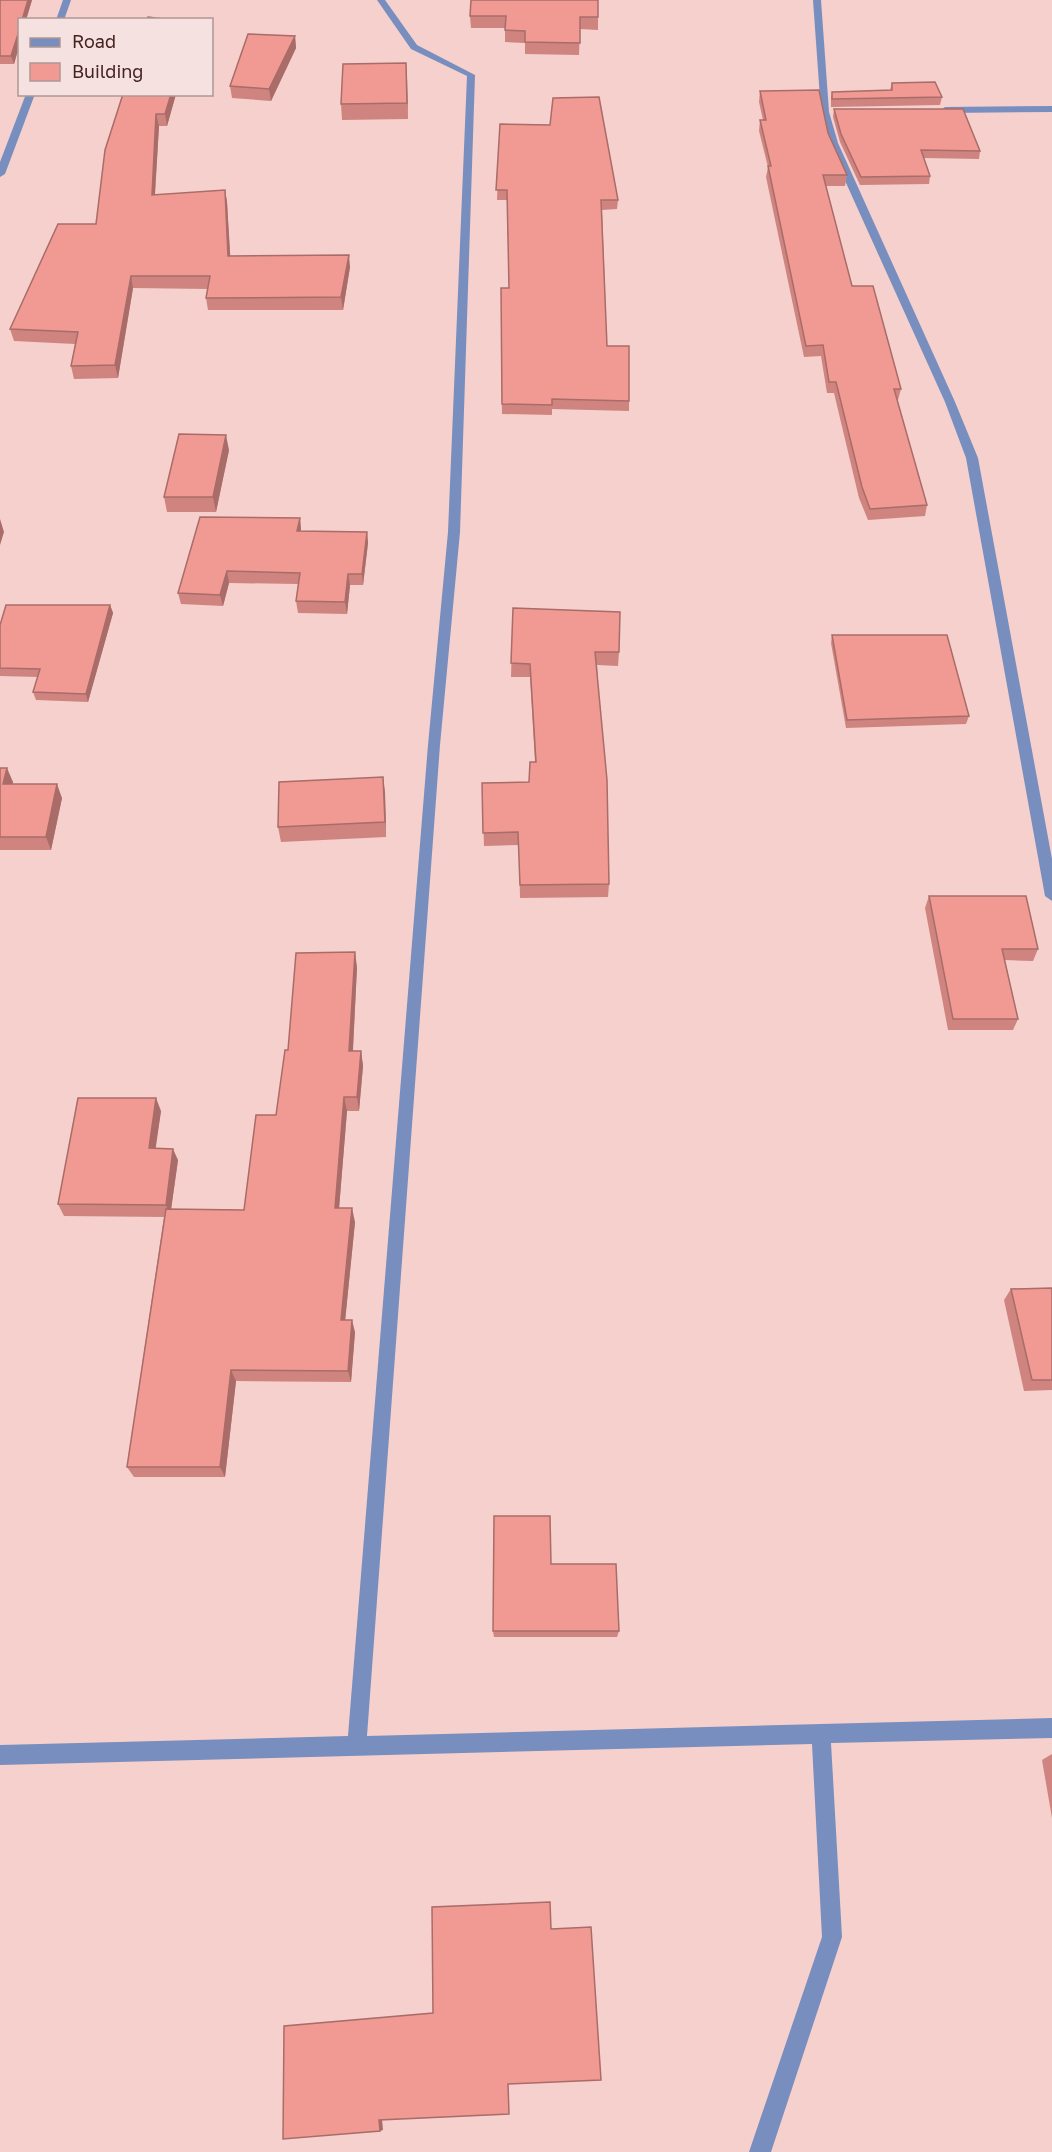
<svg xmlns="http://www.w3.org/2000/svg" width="1052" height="2152" font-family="'Golos Text',sans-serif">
  <rect width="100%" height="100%" fill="#f5d0cc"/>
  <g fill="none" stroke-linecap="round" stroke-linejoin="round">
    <g fill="#778ebf" fill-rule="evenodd">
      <polygon points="63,0 71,0 64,20 56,20"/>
      <polygon points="377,0 385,0 417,45 475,75 460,532 440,745 367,1736 1052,1718 1052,1738 831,1743 842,1937 771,2152 749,2152 822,1937 812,1744 0,1765 0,1745 348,1736 428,745 448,532 467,76 411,49"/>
      <polygon points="813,0 821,0 829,112 838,143 955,402 978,458 1052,859 1052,901 1045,896 966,458 945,402 828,143 821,112"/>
      <polygon points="26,94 35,94 5,174 0,177 0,162"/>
      <polygon points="1052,106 1052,112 945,113 941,110 945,107"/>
    </g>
  </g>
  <g fill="#cf847f">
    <polygon points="0,0 32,0 26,20 20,20 20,43 14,64 0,64"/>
    <polygon points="598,0 598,30 580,29 579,55 525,54 525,43 505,42 505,28 471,28 470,16"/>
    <polygon points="295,36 296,48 271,101 232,98 230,86"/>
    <polygon points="406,63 408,119 342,120 341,104"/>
    <polygon points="892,83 942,97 940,105 831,107 831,100 832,92 890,90"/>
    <polygon points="760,91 828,133 847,175 845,186 826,186 852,286 901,389 898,400 897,400 927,505 925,516 868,520 859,498 834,393 827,393 821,356 804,357 766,177 768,167 759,131 760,120 763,120 759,102"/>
    <polygon points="123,94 176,94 167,126 159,126 155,195 225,190 227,202 230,256 350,267 343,310 208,310 206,298 208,289 133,288 118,378 74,379 71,366 75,344 14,341 10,329 96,224"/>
    <polygon points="834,109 980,151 979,159 924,158 930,176 929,184 860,185 840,142 833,117"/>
    <polygon points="500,124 618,200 617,209 602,210 607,346 629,401 629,411 552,409 552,415 502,414 501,288 509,288 507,200 497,200"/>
    <polygon points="229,450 216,512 167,512 164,497"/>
    <polygon points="300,518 301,531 367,532 368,543 363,585 350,585 347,614 298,613 296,601 298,584 229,583 223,606 181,604 178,593"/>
    <polygon points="110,605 113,613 88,702 36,700 33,692 38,677 0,676 0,625"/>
    <polygon points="513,608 619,652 618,666 597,665 609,884 608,897 520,898 519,845 484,846 482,783 529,782 535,762 530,677 511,677"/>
    <polygon points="832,635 969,716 966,724 846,728 831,643"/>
    <polygon points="0,768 13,782 12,784 62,798 51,850 0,850"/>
    <polygon points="385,792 386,837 281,842 278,827"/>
    <polygon points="929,896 1038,949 1033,961 1005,960 1018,1019 1013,1030 948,1030 925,908"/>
    <polygon points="357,967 353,1051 361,1051 363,1066 359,1111 347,1111 339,1208 355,1222 345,1320 355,1332 351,1382 236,1381 225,1477 134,1477 127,1467 164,1217 64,1216 58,1204 161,1111 155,1148 178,1160 171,1209 244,1210 276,1115 288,1050"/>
    <polygon points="1052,1288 1052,1390 1024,1391 1004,1300 1011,1289"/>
    <polygon points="551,1564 619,1631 617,1637 494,1637 493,1631"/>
    <polygon points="1052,1754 1052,1818 1042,1760"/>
  </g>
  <g fill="#a96c68">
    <polygon points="28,0 32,0 26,20 22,20"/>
    <polygon points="20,28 20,43 14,64 11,56"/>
    <polygon points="295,36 296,48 271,101 269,89"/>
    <polygon points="406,63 407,78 408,119 407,103"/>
    <polygon points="171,94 176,94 167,126 165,114"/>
    <polygon points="156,114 159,126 154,208 152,195"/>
    <polygon points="225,190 227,202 231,268 228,256"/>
    <polygon points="349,255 350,267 343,310 341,297"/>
    <polygon points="131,276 133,288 118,378 115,365"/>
    <polygon points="226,435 229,450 216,512 213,497"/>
    <polygon points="300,518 301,529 299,542 297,531"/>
    <polygon points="0,519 4,532 0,545"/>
    <polygon points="367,532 368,543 363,585 362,574"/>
    <polygon points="227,571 229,583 223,606 220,595"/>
    <polygon points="348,574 350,585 347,614 345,602"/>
    <polygon points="110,605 113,613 88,702 86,694"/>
    <polygon points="7,768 13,782 9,797 3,784"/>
    <polygon points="383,777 385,792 386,837 385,822"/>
    <polygon points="57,784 62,798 51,850 46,837"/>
    <polygon points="355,952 357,967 352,1066 349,1051"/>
    <polygon points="361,1051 363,1066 359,1111 357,1097"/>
    <polygon points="344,1097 347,1111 338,1221 335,1208"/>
    <polygon points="156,1098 161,1111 154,1160 149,1148"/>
    <polygon points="173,1149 178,1160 170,1217 166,1205"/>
    <polygon points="352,1208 355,1222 344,1332 341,1320"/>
    <polygon points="352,1320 355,1332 351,1382 348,1371"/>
    <polygon points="231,1370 236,1381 225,1477 220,1467"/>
    <polygon points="382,2119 383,2130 380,2131 379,2120"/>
  </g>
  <g fill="#f19a94" stroke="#a96c68" stroke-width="1.5">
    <polygon points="0,0 28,0 22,20 20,20 20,28 11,56 0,56"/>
    <polygon points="471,0 598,0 598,17 580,17 580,43 525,42 525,31 505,30 506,16 470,16"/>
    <polygon points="148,17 162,19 162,20 147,20"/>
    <polygon points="248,34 295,36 269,89 230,86"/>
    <polygon points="406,63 407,103 341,104 343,64"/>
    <polygon points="935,82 942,97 832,99 832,92 892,90 892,83"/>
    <polygon points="819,90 828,133 847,175 823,175 852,286 873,286 901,389 894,389 927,505 870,509 862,487 836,382 829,382 823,345 806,346 768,166 771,166 760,120 766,120 760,91"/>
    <polygon points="123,94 171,94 165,114 156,114 152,195 225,190 228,256 349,255 341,297 206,298 210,276 131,276 115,365 71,366 78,332 10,329 58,224 96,224 105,150"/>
    <polygon points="599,97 618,200 601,200 607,346 629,346 629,401 552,399 552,405 502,404 501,288 509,288 507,190 496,190 500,124 550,125 553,98"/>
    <polygon points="834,109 963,109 980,151 921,150 930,176 861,177 841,134"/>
    <polygon points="179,434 226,435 213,497 164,497"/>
    <polygon points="200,517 300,518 297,531 367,532 362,574 348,574 345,602 296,601 300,573 227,571 220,595 178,593"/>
    <polygon points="6,605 110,605 86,694 33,692 40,669 0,668 0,625"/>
    <polygon points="513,608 620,612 619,652 595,652 607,780 609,884 520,885 518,832 483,833 482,783 529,782 530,762 536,762 530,664 511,663"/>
    <polygon points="832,635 947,635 969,716 847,720"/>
    <polygon points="0,768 7,768 3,784 57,784 46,837 0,837"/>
    <polygon points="383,777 385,822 278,827 279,782"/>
    <polygon points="929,896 1026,896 1038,949 1002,949 1018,1019 953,1019"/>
    <polygon points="355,952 349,1051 361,1051 357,1097 344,1097 335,1208 352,1208 341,1320 352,1320 348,1371 231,1370 220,1467 127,1467 166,1209 244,1210 256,1115 276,1115 285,1050 288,1050 296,953"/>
    <polygon points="78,1098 156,1098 149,1148 173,1149 166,1205 58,1204"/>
    <polygon points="1052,1288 1052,1380 1032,1380 1011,1289"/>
    <polygon points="494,1516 550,1516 551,1564 616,1564 619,1631 493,1631"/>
    <polygon points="550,1902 551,1929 591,1927 601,2080 508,2084 509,2114 379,2120 380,2131 283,2139 284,2026 433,2013 432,1907"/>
  </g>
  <rect x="18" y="18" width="195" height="78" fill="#f5e2e0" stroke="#af9694" stroke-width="1.5"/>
  <rect x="30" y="38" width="30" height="9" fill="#778ebf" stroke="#af9694" stroke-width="1.5"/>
  <text x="72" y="48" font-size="18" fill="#452321">Road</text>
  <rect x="30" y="63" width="30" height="18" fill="#f19a94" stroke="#af9694" stroke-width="1.5"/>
  <text x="72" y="78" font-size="18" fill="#452321">Building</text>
</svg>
